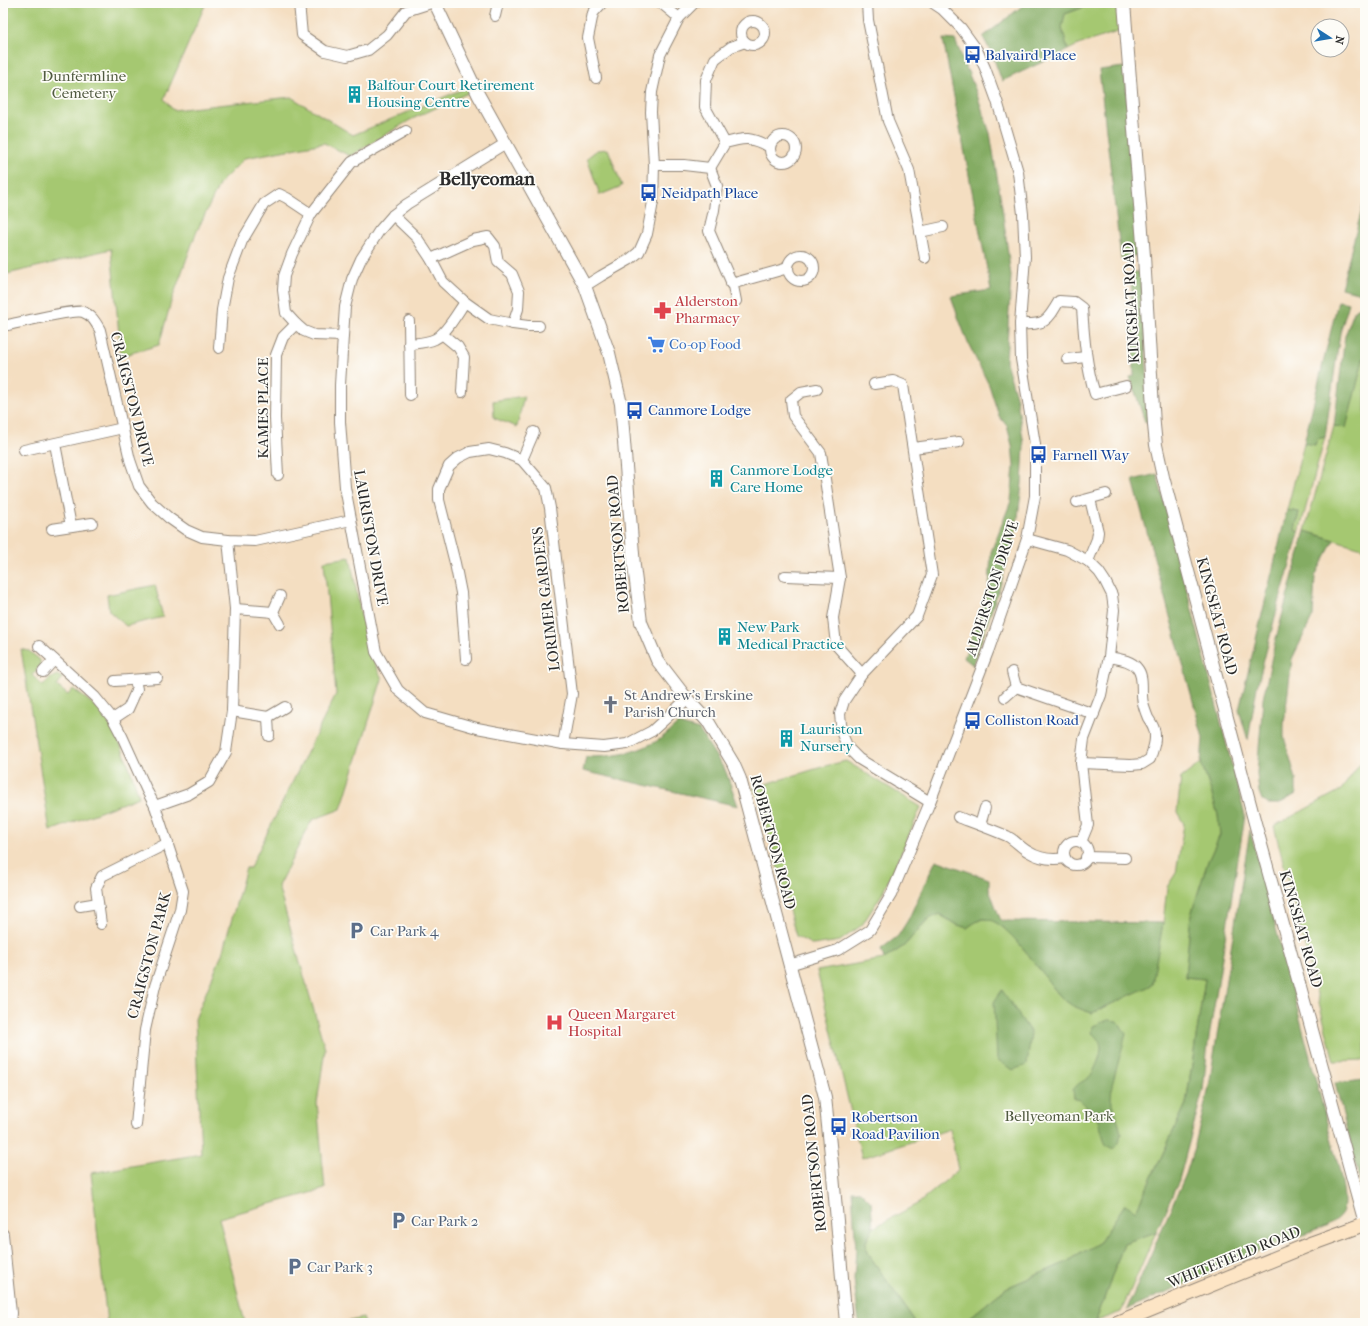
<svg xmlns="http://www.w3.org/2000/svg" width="1368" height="1326" font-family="'IM FELL French Canon',serif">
  <rect width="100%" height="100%" fill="#fdfcf7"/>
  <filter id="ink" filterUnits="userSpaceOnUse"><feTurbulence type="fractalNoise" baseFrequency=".025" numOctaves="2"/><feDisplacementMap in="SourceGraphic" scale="8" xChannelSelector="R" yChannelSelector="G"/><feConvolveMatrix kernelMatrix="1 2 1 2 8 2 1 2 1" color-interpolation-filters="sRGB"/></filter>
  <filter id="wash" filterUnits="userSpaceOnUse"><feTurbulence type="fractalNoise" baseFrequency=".012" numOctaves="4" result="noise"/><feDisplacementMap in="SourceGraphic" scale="16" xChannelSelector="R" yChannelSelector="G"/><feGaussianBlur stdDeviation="0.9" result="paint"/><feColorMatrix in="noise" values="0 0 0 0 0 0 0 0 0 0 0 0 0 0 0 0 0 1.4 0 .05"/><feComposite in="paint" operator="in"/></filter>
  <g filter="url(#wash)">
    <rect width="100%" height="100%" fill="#f4dec1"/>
    <g fill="#a5c871" stroke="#687a4e">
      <polygon points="3,3 206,3 164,99 173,110 291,97 353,135 468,87 470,92 410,120 350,156 324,143 245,158 220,183 196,233 171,302 159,345 121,356 111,249 3,275"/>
      <polygon points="1088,3 1119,3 1120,31 1078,45 1068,50 1062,28 1065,14 1087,6"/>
      <polygon points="608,149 622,186 600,195 587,158 597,150"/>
      <polygon points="1365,352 1365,549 1305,531 1334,426 1346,427"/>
      <polygon points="524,396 517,427 494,418 493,401"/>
      <polygon points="1325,437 1299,533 1295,530 1299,512 1287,510 1304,443 1315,445 1317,439"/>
      <polygon points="350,557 367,646 382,679 341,809 312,820 278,886 325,1049 317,1103 325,1189 219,1218 245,1323 107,1323 91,1173 201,1154 195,1019 222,954 246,868 250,868 336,694 324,561"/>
      <polygon points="155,585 163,617 126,626 109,611 107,595"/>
      <path d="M21,649L29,651L40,660V666L32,675L43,686L49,679L57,675L62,678L57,686L68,695L73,689C83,697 96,705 104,715C119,734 132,774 139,797L50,831Z"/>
      <polygon points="1365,757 1365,1060 1334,1061 1274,826 1341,790"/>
      <polygon points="846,761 921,807 899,858 882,894 862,925 840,941 813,945 796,936 759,799 753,788 825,766"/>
      <path d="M1201,763L1211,791L1218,815L1220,835L1208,861L1191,915L1185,977L1205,979L1186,1104L1136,1211L1125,1205L1100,1242L1065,1263L1006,1288L963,1323H913L914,1320L869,1255L865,1244L873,1228L919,1203L958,1170L950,1129L862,1158L817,971L884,959L904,946L927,920L939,914L955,924L967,928C971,925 978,920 983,919C1007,915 1046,982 1062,998C1071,1006 1080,1009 1092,1013L1151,985L1163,923L1167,887L1176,873L1184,824L1177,812L1181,778Z"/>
      <polygon points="1156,1232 1121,1312 1096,1321 1124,1243"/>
      <polygon points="363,1318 365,1323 341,1323"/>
    </g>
    <g fill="#84ac63" stroke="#586c47">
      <polygon points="1026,3 1088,3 1087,6 1065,14 1062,28 1068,50 1002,81 992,54 983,37"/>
      <polygon points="943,39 955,40 975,89 990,133 1002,207 1011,276 1006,362 1017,400 1024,445 1022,484 1017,525 1002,580 973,665 964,658 989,588 991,552 1011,501 1014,466 1012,445 1007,426 999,416 989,385 968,343 957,314 951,296 991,290"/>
      <polygon points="1124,67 1141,254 1121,259 1099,70"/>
      <polygon points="1365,198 1365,294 1341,288"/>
      <polygon points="1141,271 1150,421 1145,422 1130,377 1134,376 1131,273"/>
      <polygon points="1338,301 1349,303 1340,333 1325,437 1317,439 1315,445 1304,443"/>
      <polygon points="1363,305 1365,305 1365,352 1346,428 1334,426 1345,336 1355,309"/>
      <polygon points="1157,474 1245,816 1208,1044 1203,1090 1179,1180 1156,1232 1124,1243 1096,1321 1091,1323 963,1323 1006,1288 1065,1263 1100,1242 1125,1204 1136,1211 1186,1104 1205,979 1185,977 1191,915 1208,861 1220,835 1218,815 1211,791 1201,763 1203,738 1133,480"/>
      <polygon points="1287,510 1299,512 1295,530 1299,533 1275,617 1257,687 1248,740 1239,710"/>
      <polygon points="1305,531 1334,540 1315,576 1313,616 1292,659 1284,724 1284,737 1296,779 1296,794 1279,804 1268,804 1262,800 1259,792 1257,773 1263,699 1275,642"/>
      <path d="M678,724L699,730L726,772L738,806L583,771L586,757C609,757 633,754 653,743C662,739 670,730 678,724Z"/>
      <path d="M1250,830C1276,931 1304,1031 1329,1131C1333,1147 1351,1202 1341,1214C1329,1230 1296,1236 1279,1243C1228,1264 1178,1288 1127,1309L1186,1174L1194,1148L1208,1092Z"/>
      <path d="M936,860L989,879V889L1001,921L1163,923L1152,985L1092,1013C1080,1009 1071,1006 1062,998C1046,982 1007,916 983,919C978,920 971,925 967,928L955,924L939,914L927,920L904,946L884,959L881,949L898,936L908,920Z"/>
      <polygon points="1002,990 1031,1033 1027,1065 1012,1070 997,1059 994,1002"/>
      <path d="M1108,1020L1118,1021L1126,1034L1112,1085L1111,1099L1116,1113L1121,1133L1119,1143L1113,1149L1106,1145L1095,1112L1086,1106L1080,1100L1074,1099L1073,1090C1079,1082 1081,1083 1088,1078C1094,1074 1102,1054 1101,1046C1100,1040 1096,1037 1092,1033L1093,1026Z"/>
      <polygon points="1365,1080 1365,1201 1335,1083"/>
      <polygon points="852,1191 860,1191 871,1202 873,1228 865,1244 869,1255 914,1320 913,1323 859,1323 854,1279 856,1250"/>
    </g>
  </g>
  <g filter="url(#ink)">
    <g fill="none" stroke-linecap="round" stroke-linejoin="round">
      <defs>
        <g id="minor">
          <polyline points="299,3 302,35 325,51 347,56 368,50 387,35 406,11 431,3"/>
          <polyline points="661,3 679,18"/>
          <polyline points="867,3 868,20 888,121 909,170 925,258"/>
          <polyline points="495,16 498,3"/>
          <circle cx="753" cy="33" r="12"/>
          <polyline points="596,78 588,38 593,13 602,3"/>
          <circle cx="783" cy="149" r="13"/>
          <polyline points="506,143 407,204 393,215 379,231 361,259 352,279 345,307 343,336 340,385 340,422 345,487 376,652 398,690 425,713 477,728 563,744 604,747 627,744 652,731 687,699"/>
          <polyline points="725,143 705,107 706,80 715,59 731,47 745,42"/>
          <polyline points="654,165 684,165 710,168 717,186 714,210 709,231 733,286 736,301"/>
          <path d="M710,168L725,143C746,137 750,137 770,147"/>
          <polyline points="393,215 417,238 431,259 443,282 465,302 489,319 513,324 528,326 539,326"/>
          <polyline points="920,232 943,227"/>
          <circle cx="801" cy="268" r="13"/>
          <polyline points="431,259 473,240 488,237 495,246 498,262 512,274 519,291 518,309 513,324"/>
          <polyline points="731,284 788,268"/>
          <polyline points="585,286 601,276 629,260 639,252 647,234 653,202 654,165 651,112 652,92 660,55 679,18 694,3"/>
          <polyline points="409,321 410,395"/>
          <path d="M1020,324C1045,325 1047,322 1059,301L1074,302L1082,308C1084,337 1086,366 1095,394L1126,386"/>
          <path d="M8,325C22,322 73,309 83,312C92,315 96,323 100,330L130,460L139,486L152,503L169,518L186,530L202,537L228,540L255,541L351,520"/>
          <polyline points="442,334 458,347 464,357 462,392"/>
          <polyline points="343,336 314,335 304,331 296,324 286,313 283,290 284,276 292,254 311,214 352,162 406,131"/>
          <path d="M409,344C417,343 427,343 435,339C446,334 458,312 465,302"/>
          <polyline points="219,348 222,310 228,278 242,241 264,204 279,194 287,198 311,214"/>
          <polyline points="1067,359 1086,357"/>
          <polyline points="874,384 893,381 903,385 932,575 917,616 862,674 844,701 840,714 842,734 848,748 859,759 930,802"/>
          <polyline points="817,389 801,392 791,400 793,416 821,453 840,578 833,618 836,645 862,674"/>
          <polyline points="55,444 71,526"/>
          <polyline points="913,448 959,442"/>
          <polyline points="24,450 123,428"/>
          <polyline points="522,460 534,432"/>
          <polyline points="278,475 275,418 276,355 283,337 296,324"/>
          <polyline points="1077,502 1106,494"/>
          <polyline points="52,529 92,523"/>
          <polyline points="1027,539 1067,550 1088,561 1099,572 1105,581 1112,595 1114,610 1109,657 1101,695 1084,739 1081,763 1088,825 1081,842"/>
          <polyline points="1088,561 1097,539 1098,532 1090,499"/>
          <polyline points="785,576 840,578"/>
          <polyline points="280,596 273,612 280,624"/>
          <polyline points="235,609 273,612"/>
          <polyline points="39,646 95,697 113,719 122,736 147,791 155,806 183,891 180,910 155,986 145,1030 136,1125"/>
          <polyline points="466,659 461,593 455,563 439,500 439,489 449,466 458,458 470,452 489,449 505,453 522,460 546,488 550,508 572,694 563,744"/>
          <polyline points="43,672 54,660"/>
          <polyline points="115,681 157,678"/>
          <polyline points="1016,687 1094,714"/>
          <polyline points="1005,697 1016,687 1012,672"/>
          <polyline points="232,711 268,717"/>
          <polyline points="113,719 128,709 137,689 135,680"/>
          <polyline points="269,736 268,717 285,707"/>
          <path d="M1081,763L1131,765L1142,764L1150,759C1153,749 1157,739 1154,729C1153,725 1150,721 1148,718C1146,713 1144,708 1143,703C1140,692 1145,677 1137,668C1131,660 1119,659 1109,657"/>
          <polyline points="155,806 189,794 209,782 226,752 232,711 235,609 228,540"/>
          <path d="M958,817C974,823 991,829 1007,836C1015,840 1021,848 1029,852C1040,859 1053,860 1065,858"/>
          <polyline points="980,825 985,808"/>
          <circle cx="1076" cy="853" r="12"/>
          <polyline points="1086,857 1125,858"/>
          <polyline points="80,906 98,903"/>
          <polyline points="101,924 96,888 102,876 168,843"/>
          <polyline points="789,965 838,950 870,930 891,895 930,802 989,649 1027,539 1035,496 1035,444 1021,359 1020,324 1025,257 1023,214 1018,172 997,101 985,68 977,50 961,28 942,9 933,3"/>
          <polyline points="3,1234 11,1313 10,1323"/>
        </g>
        <g id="tertiary">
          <polyline points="435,3 478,94 585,286 609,353 621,404 634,566 641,622 657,660 687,699 709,723 733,763 740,779 825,1097 832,1164 846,1323"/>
          <polyline points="1124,3 1144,256 1154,425 1156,445 1163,477 1255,823 1365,1223"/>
        </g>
        <polyline id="secondary" points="1117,1323 1313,1243 1365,1224"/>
      </defs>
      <use href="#minor" stroke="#908476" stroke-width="12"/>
      <use href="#tertiary" stroke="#908476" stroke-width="14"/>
      <use href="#secondary" stroke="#908476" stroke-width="16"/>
      <use href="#minor" stroke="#fff" stroke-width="10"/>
      <use href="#tertiary" stroke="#fff" stroke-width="12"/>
      <use href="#secondary" stroke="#fde5c5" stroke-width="14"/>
    </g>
  </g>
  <defs>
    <symbol id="bus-bare" viewBox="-9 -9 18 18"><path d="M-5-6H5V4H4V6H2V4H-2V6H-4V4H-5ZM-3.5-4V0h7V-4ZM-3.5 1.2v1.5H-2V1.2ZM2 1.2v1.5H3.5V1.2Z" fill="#1a4fb4" stroke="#fdfcf7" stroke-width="2.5" paint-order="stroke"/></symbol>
    <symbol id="building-bare" viewBox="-9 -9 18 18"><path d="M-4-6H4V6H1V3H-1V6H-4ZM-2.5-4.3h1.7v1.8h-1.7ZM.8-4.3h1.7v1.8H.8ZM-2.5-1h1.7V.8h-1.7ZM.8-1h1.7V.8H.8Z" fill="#0f9aa8" stroke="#fdfcf7" stroke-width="2.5" paint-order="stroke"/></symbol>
    <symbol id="pharmacy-bare" viewBox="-9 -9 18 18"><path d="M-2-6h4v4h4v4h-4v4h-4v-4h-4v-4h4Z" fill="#e0444e" stroke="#fdfcf7" stroke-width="2.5" paint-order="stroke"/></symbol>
    <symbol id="supermarket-bare" viewBox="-9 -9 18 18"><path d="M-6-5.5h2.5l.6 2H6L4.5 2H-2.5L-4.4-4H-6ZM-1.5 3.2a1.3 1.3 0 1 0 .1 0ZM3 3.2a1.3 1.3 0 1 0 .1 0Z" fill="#3f7fe0" stroke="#fdfcf7" stroke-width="2.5" paint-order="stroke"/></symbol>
    <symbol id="church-bare" viewBox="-9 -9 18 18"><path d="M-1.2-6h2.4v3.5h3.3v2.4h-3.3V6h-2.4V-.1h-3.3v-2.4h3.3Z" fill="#6b7280" stroke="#fdfcf7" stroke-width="2.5" paint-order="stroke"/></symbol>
    <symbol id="parking-bare" viewBox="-9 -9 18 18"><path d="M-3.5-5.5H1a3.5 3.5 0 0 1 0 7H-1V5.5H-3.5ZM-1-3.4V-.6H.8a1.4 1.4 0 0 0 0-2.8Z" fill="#5c6f8a" stroke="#fdfcf7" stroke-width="2.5" paint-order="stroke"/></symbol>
    <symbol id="hospital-bare" viewBox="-9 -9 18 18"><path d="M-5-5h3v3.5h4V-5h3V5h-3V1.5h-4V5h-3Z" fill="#e0444e" stroke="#fdfcf7" stroke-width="2.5" paint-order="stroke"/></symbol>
  </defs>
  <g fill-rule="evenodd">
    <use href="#bus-bare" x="960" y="42" width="25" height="25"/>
    <use href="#building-bare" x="342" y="82" width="25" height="25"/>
    <use href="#bus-bare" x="636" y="180" width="25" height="25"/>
    <use href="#pharmacy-bare" x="650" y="298" width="25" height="25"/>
    <use href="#supermarket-bare" x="644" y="332" width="25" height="25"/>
    <use href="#bus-bare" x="622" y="398" width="25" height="25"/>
    <use href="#bus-bare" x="1026" y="442" width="25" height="25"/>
    <use href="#building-bare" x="704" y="466" width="25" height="25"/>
    <use href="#building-bare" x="712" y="624" width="25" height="25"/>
    <use href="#church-bare" x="598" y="692" width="25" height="25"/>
    <use href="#bus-bare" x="960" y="708" width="25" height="25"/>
    <use href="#building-bare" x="774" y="726" width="25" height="25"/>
    <use href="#parking-bare" x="344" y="918" width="25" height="25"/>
    <use href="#hospital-bare" x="542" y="1010" width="25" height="25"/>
    <use href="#bus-bare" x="826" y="1114" width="25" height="25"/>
    <use href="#parking-bare" x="386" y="1208" width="25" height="25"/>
    <use href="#parking-bare" x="282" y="1254" width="25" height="25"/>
  </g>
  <g text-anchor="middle" stroke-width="3.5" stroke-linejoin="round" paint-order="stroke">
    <g font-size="15" fill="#164399" stroke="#fdfcf7" text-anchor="start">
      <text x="985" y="60">Balvaird Place</text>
      <text x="661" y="198">Neidpath Place</text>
      <text x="648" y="415">Canmore Lodge</text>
      <text x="1052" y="460">Farnell Way</text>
      <text x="985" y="725">Colliston Road</text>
      <text x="851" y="1122">Robertson<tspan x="851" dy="17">Road Pavilion</tspan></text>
    </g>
    <g font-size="15" fill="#505a40" stroke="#fdfcf7">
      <text x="84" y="81">Dunfermline<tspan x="84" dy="17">Cemetery</tspan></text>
      <text x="1059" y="1121">Bellyeoman Park</text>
    </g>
    <g font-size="15" fill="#0d838f" stroke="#fdfcf7" text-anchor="start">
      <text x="367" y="90">Balfour Court Retirement<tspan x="367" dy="17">Housing Centre</tspan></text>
      <text x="730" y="475">Canmore Lodge<tspan x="730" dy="17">Care Home</tspan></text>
      <text x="737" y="632">New Park<tspan x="737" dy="17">Medical Practice</tspan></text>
      <text x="800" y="734">Lauriston<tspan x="800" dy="17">Nursery</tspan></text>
    </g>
    <g font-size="15" fill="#be3a42" stroke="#fdfcf7" text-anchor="start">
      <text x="675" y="306">Alderston<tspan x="675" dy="17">Pharmacy</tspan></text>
      <text x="568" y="1019">Queen Margaret<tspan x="568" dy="17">Hospital</tspan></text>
    </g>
    <g font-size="15" fill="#2b2b2b" stroke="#fdfcf7">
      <text transform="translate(1131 303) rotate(-93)" y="5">KINGSEAT ROAD</text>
      <text transform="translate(132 399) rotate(76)" y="5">CRAIGSTON DRIVE</text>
      <text transform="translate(263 408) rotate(-90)" y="5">KAMES PLACE</text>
      <text transform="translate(371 538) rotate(80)" y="5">LAURISTON DRIVE</text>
      <text transform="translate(618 544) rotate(-95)" y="5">ROBERTSON ROAD</text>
      <text transform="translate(992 588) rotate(-72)" y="5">ALDERSTON DRIVE</text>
      <text transform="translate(546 599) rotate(-97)" y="5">LORIMER GARDENS</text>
      <text transform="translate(1217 616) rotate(75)" y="5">KINGSEAT ROAD</text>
      <text transform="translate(773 842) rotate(75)" y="5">ROBERTSON ROAD</text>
      <text transform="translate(1301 929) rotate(74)" y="5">KINGSEAT ROAD</text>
      <text transform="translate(149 955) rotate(-75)" y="5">CRAIGSTON PARK</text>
      <text transform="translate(814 1163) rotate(-96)" y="5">ROBERTSON ROAD</text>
      <text transform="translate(1234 1257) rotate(-22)" y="5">WHITEFIELD ROAD</text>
    </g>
    <g font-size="15" fill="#366cbe" stroke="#fdfcf7" text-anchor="start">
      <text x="669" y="349">Co-op Food</text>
    </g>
    <g font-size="15" fill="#5b616d" stroke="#fdfcf7" text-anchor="start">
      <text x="624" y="700">St Andrew's Erskine<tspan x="624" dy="17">Parish Church</tspan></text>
    </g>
    <g font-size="15" fill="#4e5e75" stroke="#fdfcf7" text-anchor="start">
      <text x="370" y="936">Car Park 4</text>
      <text x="411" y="1226">Car Park 2</text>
      <text x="307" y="1272">Car Park 3</text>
    </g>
    <g font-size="19" font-weight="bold" fill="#2b2b2b" stroke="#fdfcf7">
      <text x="487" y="185">Bellyeoman</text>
    </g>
  </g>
  <rect width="1368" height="1326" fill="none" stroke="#fdfcf7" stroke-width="16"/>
  <g transform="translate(1330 38) rotate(102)"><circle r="19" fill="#fdfcf7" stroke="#a9a8a5"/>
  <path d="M0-3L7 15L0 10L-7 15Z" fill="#1f6fb2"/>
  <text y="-6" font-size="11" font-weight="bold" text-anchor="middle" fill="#2b2b2b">N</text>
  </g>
</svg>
